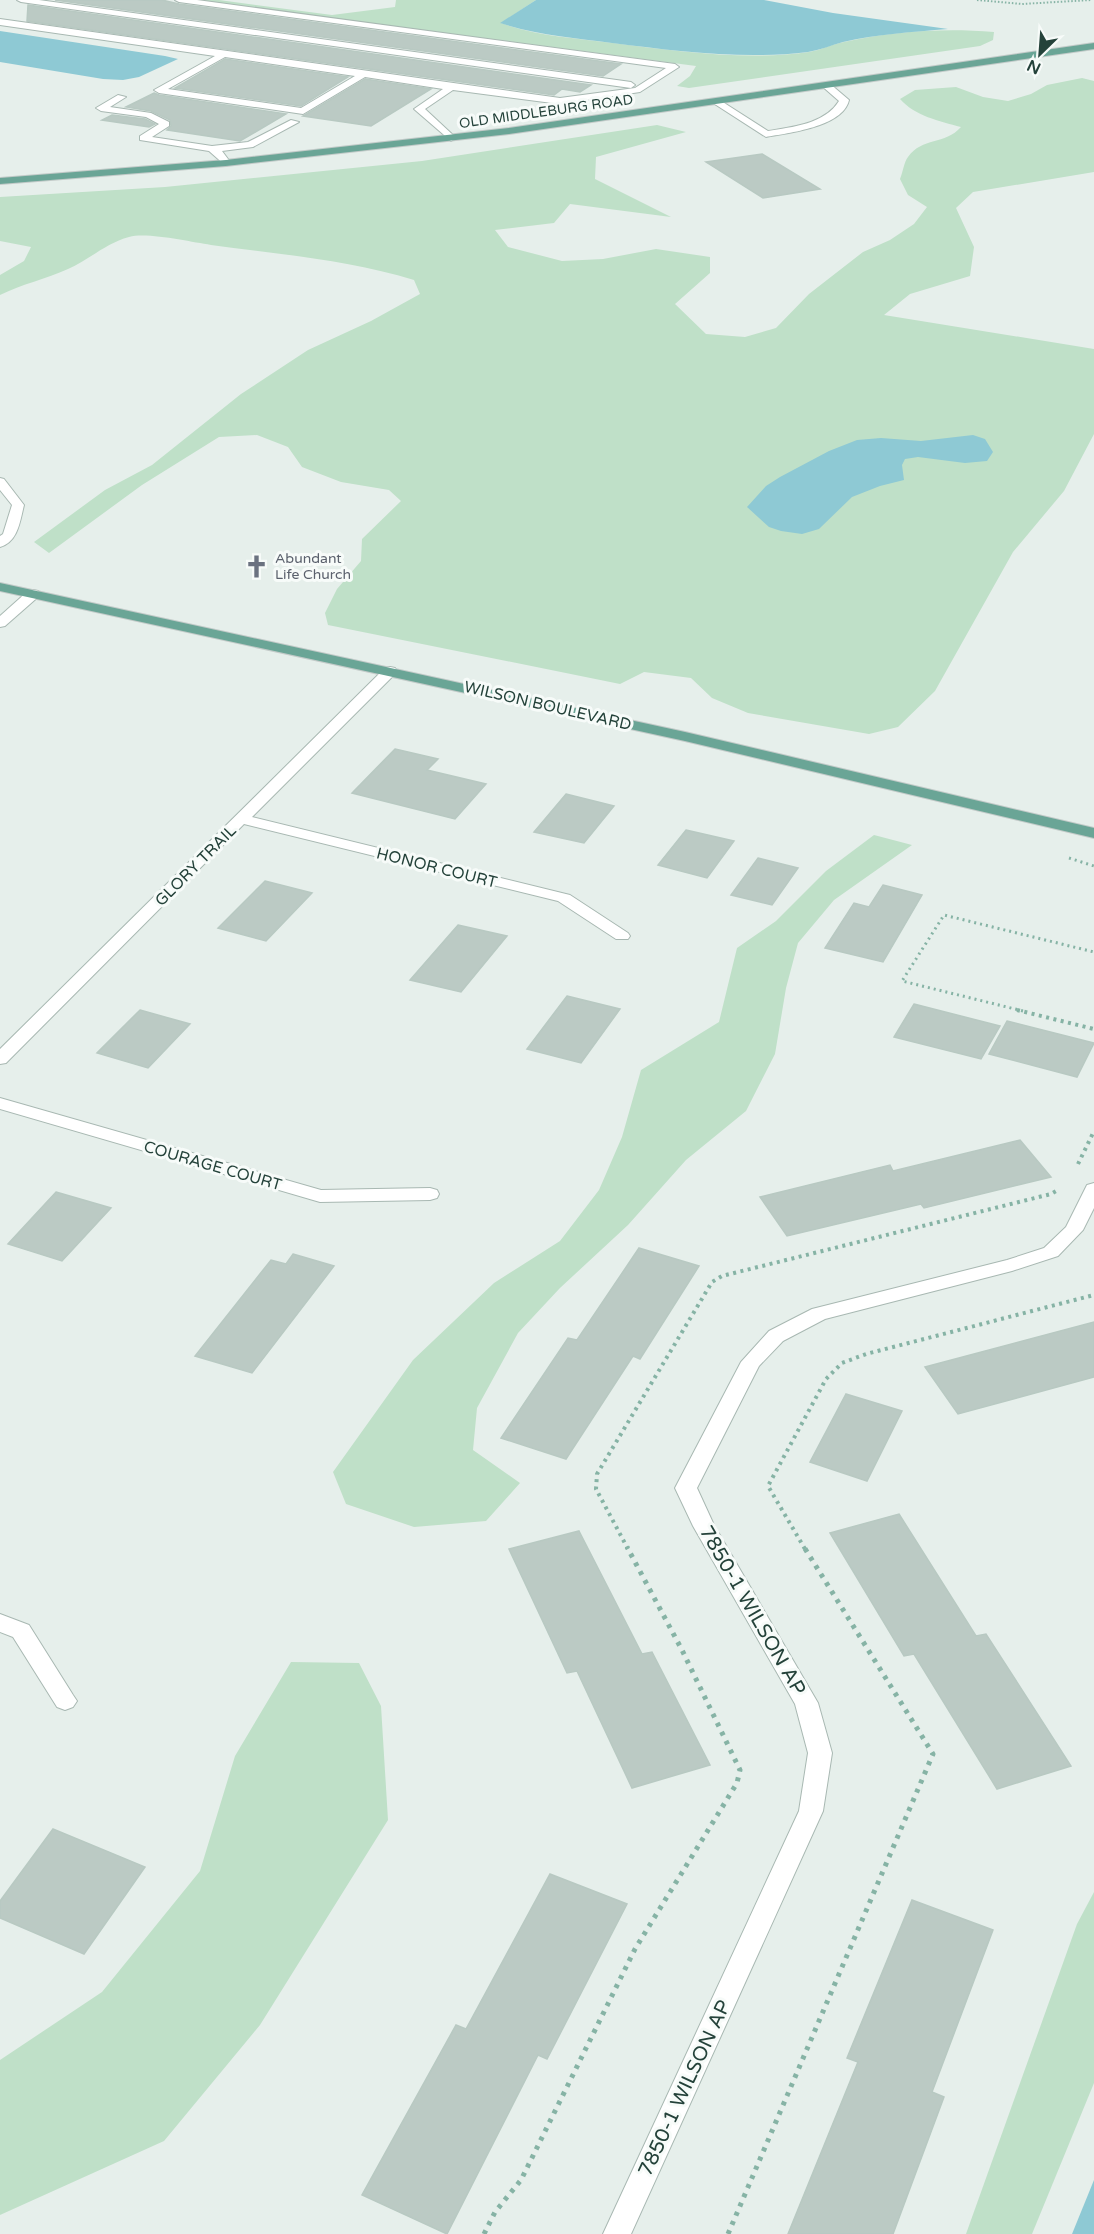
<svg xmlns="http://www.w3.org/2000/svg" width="1094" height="2234" font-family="'Varela Round',sans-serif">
  <rect width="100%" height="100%" fill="#e6efeb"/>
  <g fill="#bfe0c8">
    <path d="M197,0H219L332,15L395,7L396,0H536L501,23C537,36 576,38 613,43C677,51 745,61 809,52C821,50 832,44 844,42C894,31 944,28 994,32L993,40L980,46L689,88L677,86L690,76L696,66Z"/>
    <path d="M1082,78L1094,81V172L973,192L956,208L974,247L970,276L910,294L884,315L1094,349V434L1064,491L1013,552L935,691L898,727L869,734L748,713L712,698L691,678L644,672L620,684L328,625L325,613L337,589L361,561L362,539L401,501L389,490L341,482L302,467L288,447L257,435L219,437L142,485L49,553L34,542L105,490L152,465L241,394L308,350L371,321L420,294L414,280C348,260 279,254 211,245C190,242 148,232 129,237C106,243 89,260 68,269C46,279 22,284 0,295V275L24,261L31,247L0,241V197L165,187L422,161L657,125L686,132L596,157L595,179L671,217L570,204L554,223L495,230L508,247L562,261L603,259L656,249L710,257V273L675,304L706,334L745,337L776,328L809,294L863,252L890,240L914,224L927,207L908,195L900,179C903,172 904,162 908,157C922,137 945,145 961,127C939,121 915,116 900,99L915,90L956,87L983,97L1008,101L1031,94L1047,85Z"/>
    <polygon points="874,835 912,845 834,900 798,943 786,988 775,1054 746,1111 686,1160 628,1225 560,1288 518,1333 477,1408 473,1450 520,1483 486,1521 414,1527 346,1504 333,1472 413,1360 494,1283 560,1241 599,1190 622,1137 641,1070 719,1022 737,948 776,921 826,871"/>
    <polygon points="291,1662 359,1663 381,1706 388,1820 260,2025 164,2141 0,2215 0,2060 102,1992 200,1871 235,1756"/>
    <polygon points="1094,1892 1094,2083 1032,2234 966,2234 1077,1924"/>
  </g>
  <g fill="#8ec9d4">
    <path d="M536,0H764L833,13L948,29C913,32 877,34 843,42C832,45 820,50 808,52C743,60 677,51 612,43C575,38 536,35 500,23Z"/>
    <polygon points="0,31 165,56 178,59 139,77 123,80 103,79 0,62"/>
    <polygon points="973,435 985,439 993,452 987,461 965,463 918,457 905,459 902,465 904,480 880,486 852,497 819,529 802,534 781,531 769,527 747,507 766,486 780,477 829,451 857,440 881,438 921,441"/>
    <polygon points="1094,2180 1094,2234 1072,2234"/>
  </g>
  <g fill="#bbcac4" stroke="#b8c9c2" stroke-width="1.5">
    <polygon points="55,0 162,0 179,4 621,64 603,76"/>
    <polygon points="28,5 591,85 580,92 562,89 554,95 27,21"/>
    <polygon points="225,59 348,77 301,106 175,88"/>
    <polygon points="365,79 431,89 371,126 303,116"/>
    <polygon points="154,93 159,95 286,114 240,141 167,130 171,126 170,120 151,111 126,107"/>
    <polygon points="112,115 145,119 155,124 149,127 102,120"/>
    <polygon points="762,154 820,189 763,198 706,162"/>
    <polygon points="395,749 438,759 427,770 486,784 455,819 352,793"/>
    <polygon points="566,794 614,806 584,843 534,832"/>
    <polygon points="686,830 734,841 707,878 658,865"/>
    <polygon points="758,858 798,868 772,905 731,895"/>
    <polygon points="265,881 312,893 266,941 218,928"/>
    <polygon points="883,885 922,895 883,962 825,948 854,903 869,907"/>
    <polygon points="458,925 507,936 461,992 410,980"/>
    <polygon points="567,996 620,1009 581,1063 527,1049"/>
    <polygon points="914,1004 1000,1026 981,1059 894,1037"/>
    <polygon points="140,1010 190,1024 148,1068 97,1053"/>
    <polygon points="1007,1021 1094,1043 1077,1077 989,1054"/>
    <polygon points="1020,1140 1051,1177 924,1208 921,1204 787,1236 760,1197 890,1165 893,1171"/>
    <polygon points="56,1192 111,1208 62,1261 8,1244"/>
    <polygon points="639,1248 699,1266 640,1359 633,1356 566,1459 501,1438 568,1338 577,1340"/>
    <polygon points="293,1254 334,1266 252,1373 195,1356 271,1260 286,1264"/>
    <polygon points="1094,1322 1094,1377 958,1414 925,1367"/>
    <polygon points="846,1394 902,1411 867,1481 810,1462"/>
    <polygon points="899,1514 976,1636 986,1634 1071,1766 997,1789 914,1654 904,1656 830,1533"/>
    <polygon points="579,1531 642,1654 652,1652 710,1765 632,1788 577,1671 567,1673 509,1549"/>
    <polygon points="53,1829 145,1867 84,1954 0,1918 0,1901"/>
    <polygon points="550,1874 627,1904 547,2059 538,2055 447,2234 362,2195 456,2025 466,2029"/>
    <polygon points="912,1900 993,1930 932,2092 944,2097 893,2234 788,2234 858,2062 847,2058"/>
  </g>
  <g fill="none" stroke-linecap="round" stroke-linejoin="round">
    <defs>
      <g id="minor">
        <polygon points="17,0 39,0 631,82 635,85 631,88 21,2"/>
        <path d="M175,0H197L675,64L679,67L640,92L560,104L453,90L425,109L454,136L456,138L451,141L414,109L443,89L365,77L303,114L159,93L154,90L215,56L0,25V19L560,98L635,88L666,68L179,2ZM225,57L355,76L301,108L168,89Z"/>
        <path d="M823,83H829L849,100C843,127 788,133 766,137L710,101L718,99L768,131C792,127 825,124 839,101L823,87Z"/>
        <polygon points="118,95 126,97 110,107 151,113 169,122 169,126 152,137 212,146 248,142 291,120 299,122 253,147 222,151 231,163 226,166 209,151 140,140 140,136 159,124 146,117 101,111 96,108"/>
        <path d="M0,478L4,479L24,505C20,521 18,542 0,547V536L3,534L12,505L0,490Z"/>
        <polygon points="33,590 38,591 40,594 38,597 5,626 0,627 0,616 28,591"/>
        <polygon points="390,667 395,668 397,671 395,674 252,817 570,895 628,933 630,936 628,939 616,939 558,901 244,824 6,1063 0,1064 0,1049 385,668"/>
        <polygon points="0,1098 321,1190 430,1188 437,1190 439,1194 437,1198 430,1200 320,1202 0,1109"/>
        <polygon points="1094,1183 1094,1208 1083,1230 1058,1256 1012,1271 825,1319 783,1341 759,1366 697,1488 714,1525 818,1703 832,1753 823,1811 631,2234 603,2234 799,1811 808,1753 795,1704 693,1526 675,1488 741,1362 769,1331 812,1309 1007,1260 1044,1248 1066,1227 1087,1185"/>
        <polygon points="0,1614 29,1625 73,1695 77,1701 73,1707 65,1710 57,1707 13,1637 0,1632"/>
      </g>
      <g id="major">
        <polygon points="1094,43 1094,49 509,134 226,166 0,184 0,178 226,160 509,128"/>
        <polygon points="0,583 685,732 1094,828 1094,838 685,741 0,591"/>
      </g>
    </defs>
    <use href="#minor" stroke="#a8b8b2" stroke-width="2"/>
    <use href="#major" stroke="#c2cac8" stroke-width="2"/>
    <polyline stroke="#86b3a5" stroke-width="2" stroke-dasharray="1.5 2" stroke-linecap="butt" points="977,0 1022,4 1091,0"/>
    <g stroke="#86b3a5" stroke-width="3" stroke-dasharray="2 4" stroke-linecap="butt">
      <polyline points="1069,858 1094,866"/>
      <polyline points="1023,1011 902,981 944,915 1094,952"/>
    </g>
    <g stroke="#86b3a5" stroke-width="4" stroke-dasharray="3 4.5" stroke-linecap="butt">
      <polyline points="1017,1010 1094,1029"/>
      <polyline points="1078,1164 1094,1131"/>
      <polyline points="628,1549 596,1489 597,1474 712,1282 722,1276 1051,1194 1058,1190"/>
      <polyline points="805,1549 768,1486 826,1379 842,1363 866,1354 1094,1295"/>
    </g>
    <g stroke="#86b3a5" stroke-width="5" stroke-dasharray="4 6" stroke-linecap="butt">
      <polyline points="484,2234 495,2212 521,2180 635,1949 737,1783 740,1770 682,1650 627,1547"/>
      <polyline points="728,2234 933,1754 804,1547"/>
    </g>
    <use href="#minor" fill="#fff" fill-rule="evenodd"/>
    <use href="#major" fill="#6aa596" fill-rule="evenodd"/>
  </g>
  <defs>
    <symbol id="church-bare" viewBox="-9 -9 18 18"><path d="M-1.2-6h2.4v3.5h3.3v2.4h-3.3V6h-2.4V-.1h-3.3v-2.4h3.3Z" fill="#6b7280" stroke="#f7fbf9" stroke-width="2.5" paint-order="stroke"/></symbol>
  </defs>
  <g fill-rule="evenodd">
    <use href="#church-bare" x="240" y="550" width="33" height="33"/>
  </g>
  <g text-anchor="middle" stroke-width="6" stroke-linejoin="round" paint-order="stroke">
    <g font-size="14" fill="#24423a" stroke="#f7fbf9">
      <text transform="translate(546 111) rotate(-8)" y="5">OLD MIDDLEBURG ROAD</text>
    </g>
    <g font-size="14" fill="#5b616d" stroke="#f7fbf9" text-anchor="start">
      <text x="275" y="563">Abundant<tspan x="275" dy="16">Life Church</tspan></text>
    </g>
    <g font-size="16" fill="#24423a" stroke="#f7fbf9">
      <text transform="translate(548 705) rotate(13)" y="6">WILSON BOULEVARD</text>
      <text transform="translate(195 865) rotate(-45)" y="6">GLORY TRAIL</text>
      <text transform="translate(437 867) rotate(14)" y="6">HONOR COURT</text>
      <text transform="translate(213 1165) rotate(16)" y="6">COURAGE COURT</text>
    </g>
    <g font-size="20" fill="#24423a" stroke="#f7fbf9">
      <text transform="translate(753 1610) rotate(60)" y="7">7850-1 WILSON AP</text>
      <text transform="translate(684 2088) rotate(-65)" y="7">7850-1 WILSON AP</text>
    </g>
  </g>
  <g transform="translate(1040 54) rotate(205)" stroke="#f7fbf9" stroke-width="4.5" paint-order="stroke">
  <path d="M0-4.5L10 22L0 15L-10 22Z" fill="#24423a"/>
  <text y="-9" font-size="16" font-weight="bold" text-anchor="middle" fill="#24423a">N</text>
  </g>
</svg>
